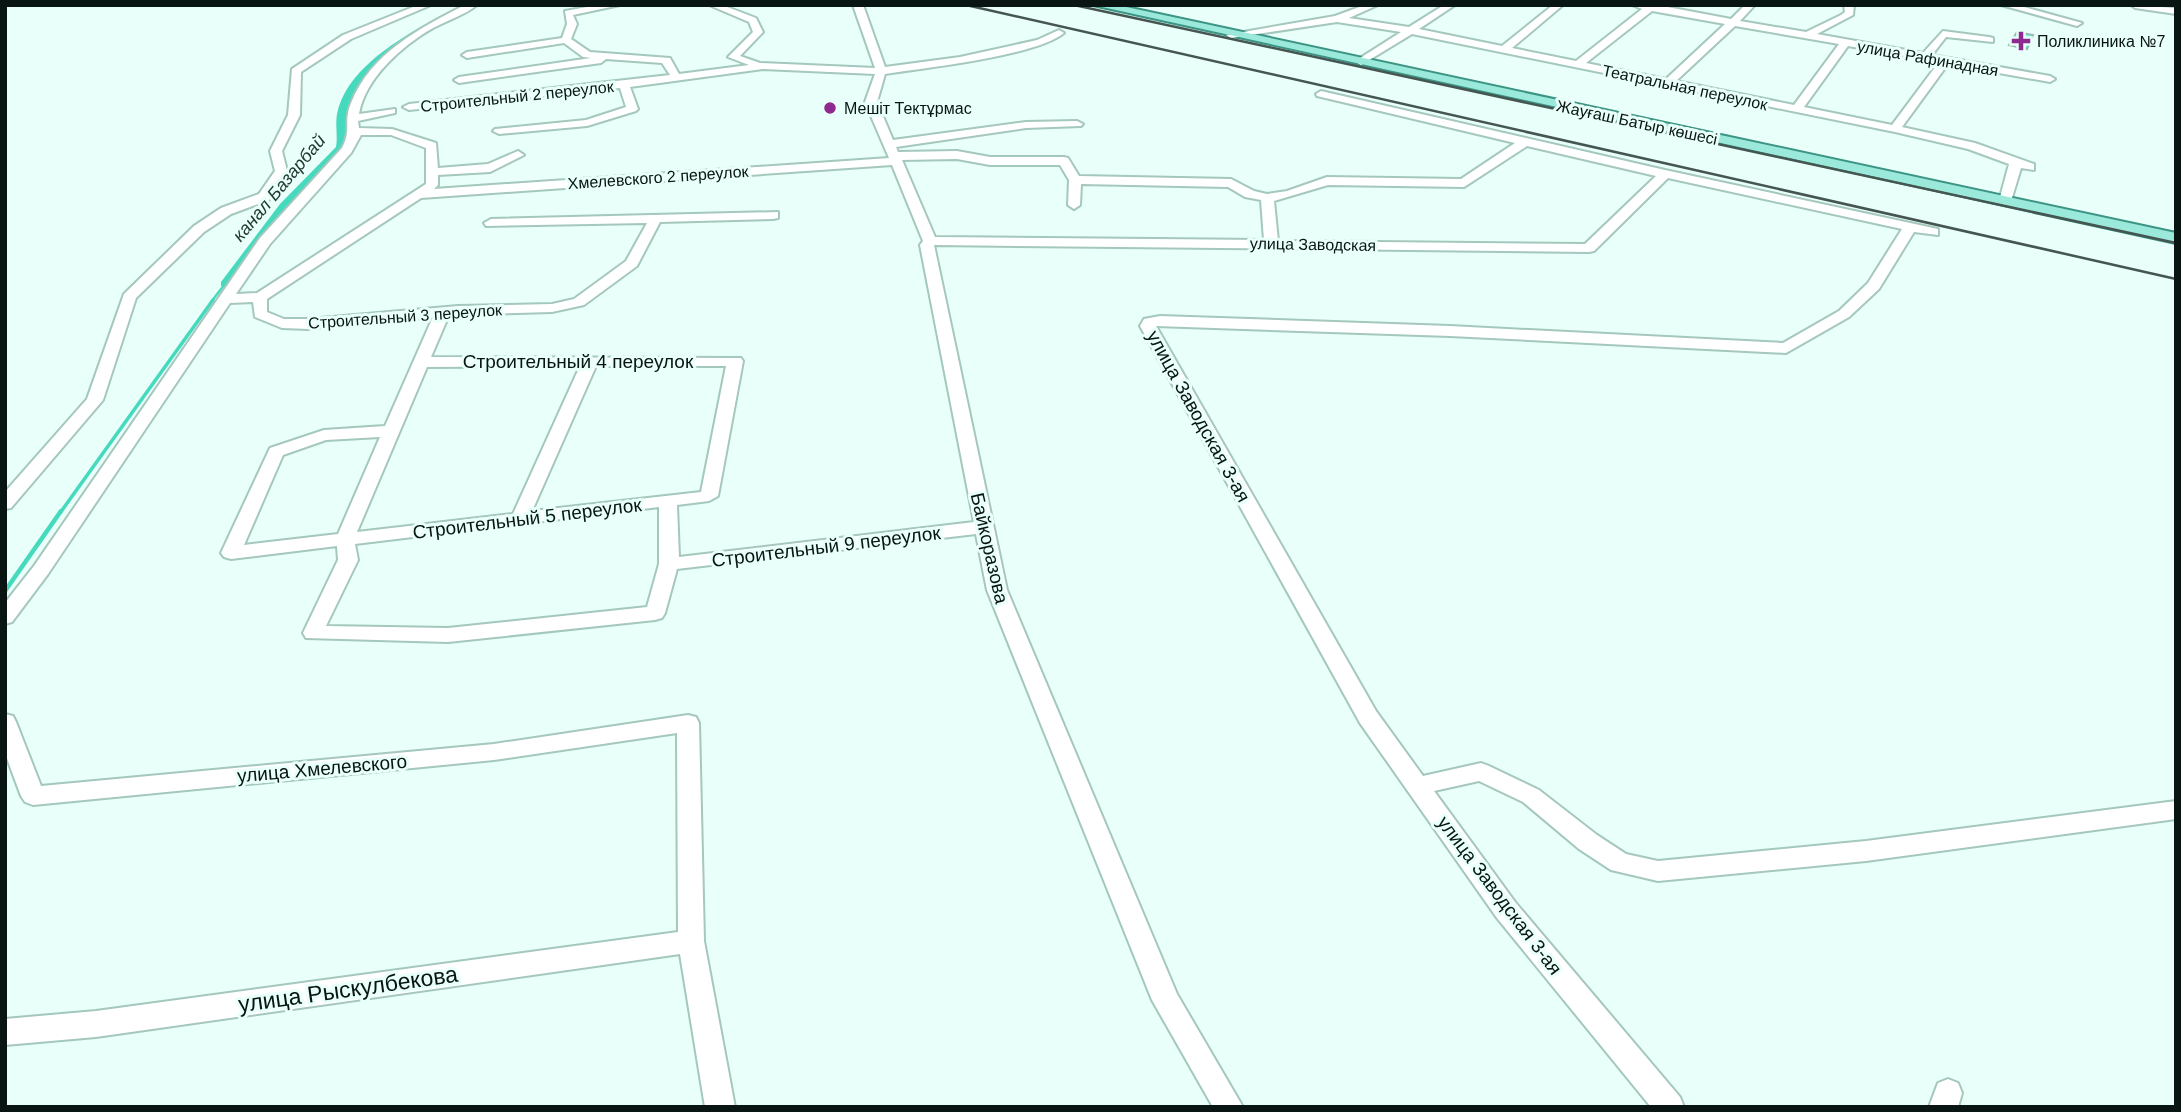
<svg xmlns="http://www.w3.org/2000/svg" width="2181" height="1112" font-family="Arial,sans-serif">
  <rect width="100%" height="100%" fill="#e9fff9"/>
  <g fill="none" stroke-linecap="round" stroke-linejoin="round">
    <polyline stroke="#45d9be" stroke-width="2.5" points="211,302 225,284"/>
    <polyline stroke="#45d9be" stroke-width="3.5" points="60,513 213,300"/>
    <polyline stroke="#45d9be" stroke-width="4.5" points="5,591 61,511"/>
    <path fill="#45d9be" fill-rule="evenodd" d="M424,25L431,27L392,53L360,85L348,110L346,148L288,208L229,286H221V282L280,204L336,147C338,136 335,125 337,114C345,73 391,44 424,25Z"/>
  </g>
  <polygon fill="#6efce0" stroke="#96b9b0" stroke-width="2" points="2017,32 2033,35 2027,49 2009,45"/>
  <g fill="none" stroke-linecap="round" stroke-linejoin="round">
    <defs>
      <g id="minor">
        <polygon points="418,5 431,5 351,39 301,72 300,115 282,151 287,171 269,200 231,214 204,232 136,298 103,400 11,508 5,509 5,492 87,399 124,294 194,226 221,208 259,194 275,171 270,151 288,115 292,69 343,35"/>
        <path d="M465,5H477C465,15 448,20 433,28C403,45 365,78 359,114L395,109V113L358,121L359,128L392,129L436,143L438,168L488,164L518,151L524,155L490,172L438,175V185L434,189L889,158L865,102L875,74L763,69L630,87L638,109L636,111L587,126L499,134L493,131L495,129L586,120L626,107L620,88L409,110L403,107L409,104L670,75L662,63L606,59L601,63L459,83L454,80L459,77L591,58L583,57L564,43L467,58L462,55L467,52L562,38L567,24L565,11L598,5H620L573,15L577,24L571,39L590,52L670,58L679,74L749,65L728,57L753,32L749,22L709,5H722L756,18L763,32L740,56L760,63L875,68L853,5H863L885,67L960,57L1037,40L1059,30L1064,33C1036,56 925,68 885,74L877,102L893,140L1026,122L1077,121L1083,124L1081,126L1026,128L896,147L898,152L957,151L990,157H1064L1068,158L1079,176L1231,179L1254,191L1267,194L1287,191L1327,177L1461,179L1515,143L1317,96L1316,94L1321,91L1665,170L1938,229V235L1914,232L1879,289L1849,317L1786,353L1450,336L1156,326L1376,711L1423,776L1481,763L1489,766L1539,790L1597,835L1626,854L1658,861L1866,841L2176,801V819L1866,861L1658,881L1611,870L1579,849L1523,802L1479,781L1434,791L1515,902L1680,1097L1684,1107H1651L1497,918L1360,723L1140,326L1144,319L1160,316L1450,326L1783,343L1839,311L1868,283L1902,229L1668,178L1594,251L1589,252L934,245L1007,590L1177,994L1243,1107H1213L1152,1000L987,590L976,534L677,569L665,613L662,618L655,620L448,642L306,638L303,633L338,560L337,546L231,559L224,557L221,553L270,448L324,430L385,426L433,317L309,329L282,328L255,317L253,302L230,303L48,574L12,622L5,624V603L34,566L260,238L342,148C352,129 343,122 351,103C371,53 420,28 465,5ZM361,135H391L426,148V184L257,293L236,294L270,244L351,153ZM1527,146L1656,176L1585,244L1278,241L1274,201L1328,185L1464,187ZM957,159L990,165H1060L1069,180L1068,205L1074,209L1080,205L1081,184L1228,187L1245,197L1261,200L1264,240L935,237L902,160ZM892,165L923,241L920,245L974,522L679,557L677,505L709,501L718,496L743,361L741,358L431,357L449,315L552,312L584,305L637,266L660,222L773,219L778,218V212L491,219L484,223L486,226L647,223L626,261L574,299L552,304L458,306L309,319H284L267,312V299L421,198ZM580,366L513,514L357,532L427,367ZM596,366H726L701,492L532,511ZM380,437L338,534L244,545L283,455L326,440ZM659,507V564L647,607L448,628L326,626L358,560L355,544Z"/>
        <path d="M1365,5H1378L1349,18L1409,27L1444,5H1455L1419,29L1502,46L1553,5H1563L1512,48L1576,61L1642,9L1632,5H1657L1731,19L1745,5H1755L1740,21L1806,32L1841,15L1845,12L1844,5H1854L1853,15L1817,34L1923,53L1943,31L1989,37L1993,38V42L1946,37L1932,55L2050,76L2055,79L2050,82L1948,64L1902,127L1975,143L2034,164V170L2021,168L2011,201L2005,205L1999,201L2009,164L1968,149L1895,132L1412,34L1361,65L1356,62L1357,60L1401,32L1337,22L1231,38L1226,35L1335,16ZM1652,11L1725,24L1666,79L1586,63ZM1735,26L1839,44L1794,105L1676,81ZM1848,46L1939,62L1892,125L1804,107Z"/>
        <polygon points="2001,5 2017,5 2082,23 2077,26"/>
        <polygon points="2131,5 2176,8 2176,14 2135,8"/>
        <polygon points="5,714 13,716 16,722 41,786 494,744 688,715 696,717 699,723 704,941 735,1107 705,1107 680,954 96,1037 5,1045 5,1019 96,1011 678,932 677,733 494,760 33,805 25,802 21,796 5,753"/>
        <polygon points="1948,1079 1958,1083 1962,1093 1958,1107 1929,1107 1938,1083"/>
      </g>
      <polygon id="major" points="1093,5 1117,5 2176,233 2176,243"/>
    </defs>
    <use href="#minor" stroke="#a4c7be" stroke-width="4"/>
    <use href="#major" stroke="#3c9584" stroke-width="4"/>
    <use href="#minor" fill="#fff" fill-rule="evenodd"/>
    <use href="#major" fill="#9be9da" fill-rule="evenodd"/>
    <g stroke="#455551" stroke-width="2.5">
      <polyline points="966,5 2176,279"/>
      <polyline points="1074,5 2176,243"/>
    </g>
  </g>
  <g fill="#8f298f" stroke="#e9fff9" stroke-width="2.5">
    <path d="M2017.5 30.5h7v7h7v7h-7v7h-7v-7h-7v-7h7z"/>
    <circle cx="830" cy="108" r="7"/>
  </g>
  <g text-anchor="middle" stroke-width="6" stroke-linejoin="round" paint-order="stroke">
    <g font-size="16" fill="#081512" stroke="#e9fff9" text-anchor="start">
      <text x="2037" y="47">Поликлиника №7</text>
      <text x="844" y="114">Мешіт Тектұрмас</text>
    </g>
    <g font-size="16" fill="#081512" stroke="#e9fff9">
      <text transform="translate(1928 58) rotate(10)" y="6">улица Рафинадная</text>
      <text transform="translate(1685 87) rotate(12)" y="6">Театральная переулок</text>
      <text transform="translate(517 96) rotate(-6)" y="6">Строительный 2 переулок</text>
      <text transform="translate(1637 122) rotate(12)" y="6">Жауғаш Батыр көшесі</text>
      <text transform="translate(658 177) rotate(-4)" y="6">Хмелевского 2 переулок</text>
      <text transform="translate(1313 244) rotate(1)" y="6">улица Заводская</text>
      <text transform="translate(405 316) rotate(-4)" y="6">Строительный 3 переулок</text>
    </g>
    <g font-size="18" font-style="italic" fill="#223a34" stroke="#e9fff9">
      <text transform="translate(279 188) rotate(-50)" y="6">канал Базарбай</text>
    </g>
    <g font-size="19" fill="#081512" stroke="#e9fff9">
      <text x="578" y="368">Строительный 4 переулок</text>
      <text transform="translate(1199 416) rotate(61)" y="7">улица Заводская 3-ая</text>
      <text transform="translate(527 518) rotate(-7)" y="7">Строительный 5 переулок</text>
      <text transform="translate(826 546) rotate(-7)" y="7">Строительный 9 переулок</text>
      <text transform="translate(990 548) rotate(77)" y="7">Байкоразова</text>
      <text transform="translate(322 768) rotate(-5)" y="7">улица Хмелевского</text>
      <text transform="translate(1500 895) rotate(53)" y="7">улица Заводская 3-ая</text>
    </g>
    <g font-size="23" fill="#081512" stroke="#e9fff9">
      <text transform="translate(348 989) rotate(-8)" y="8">улица Рыскулбекова</text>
    </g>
  </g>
  <rect width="2181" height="1112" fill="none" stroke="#081512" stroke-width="14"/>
</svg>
